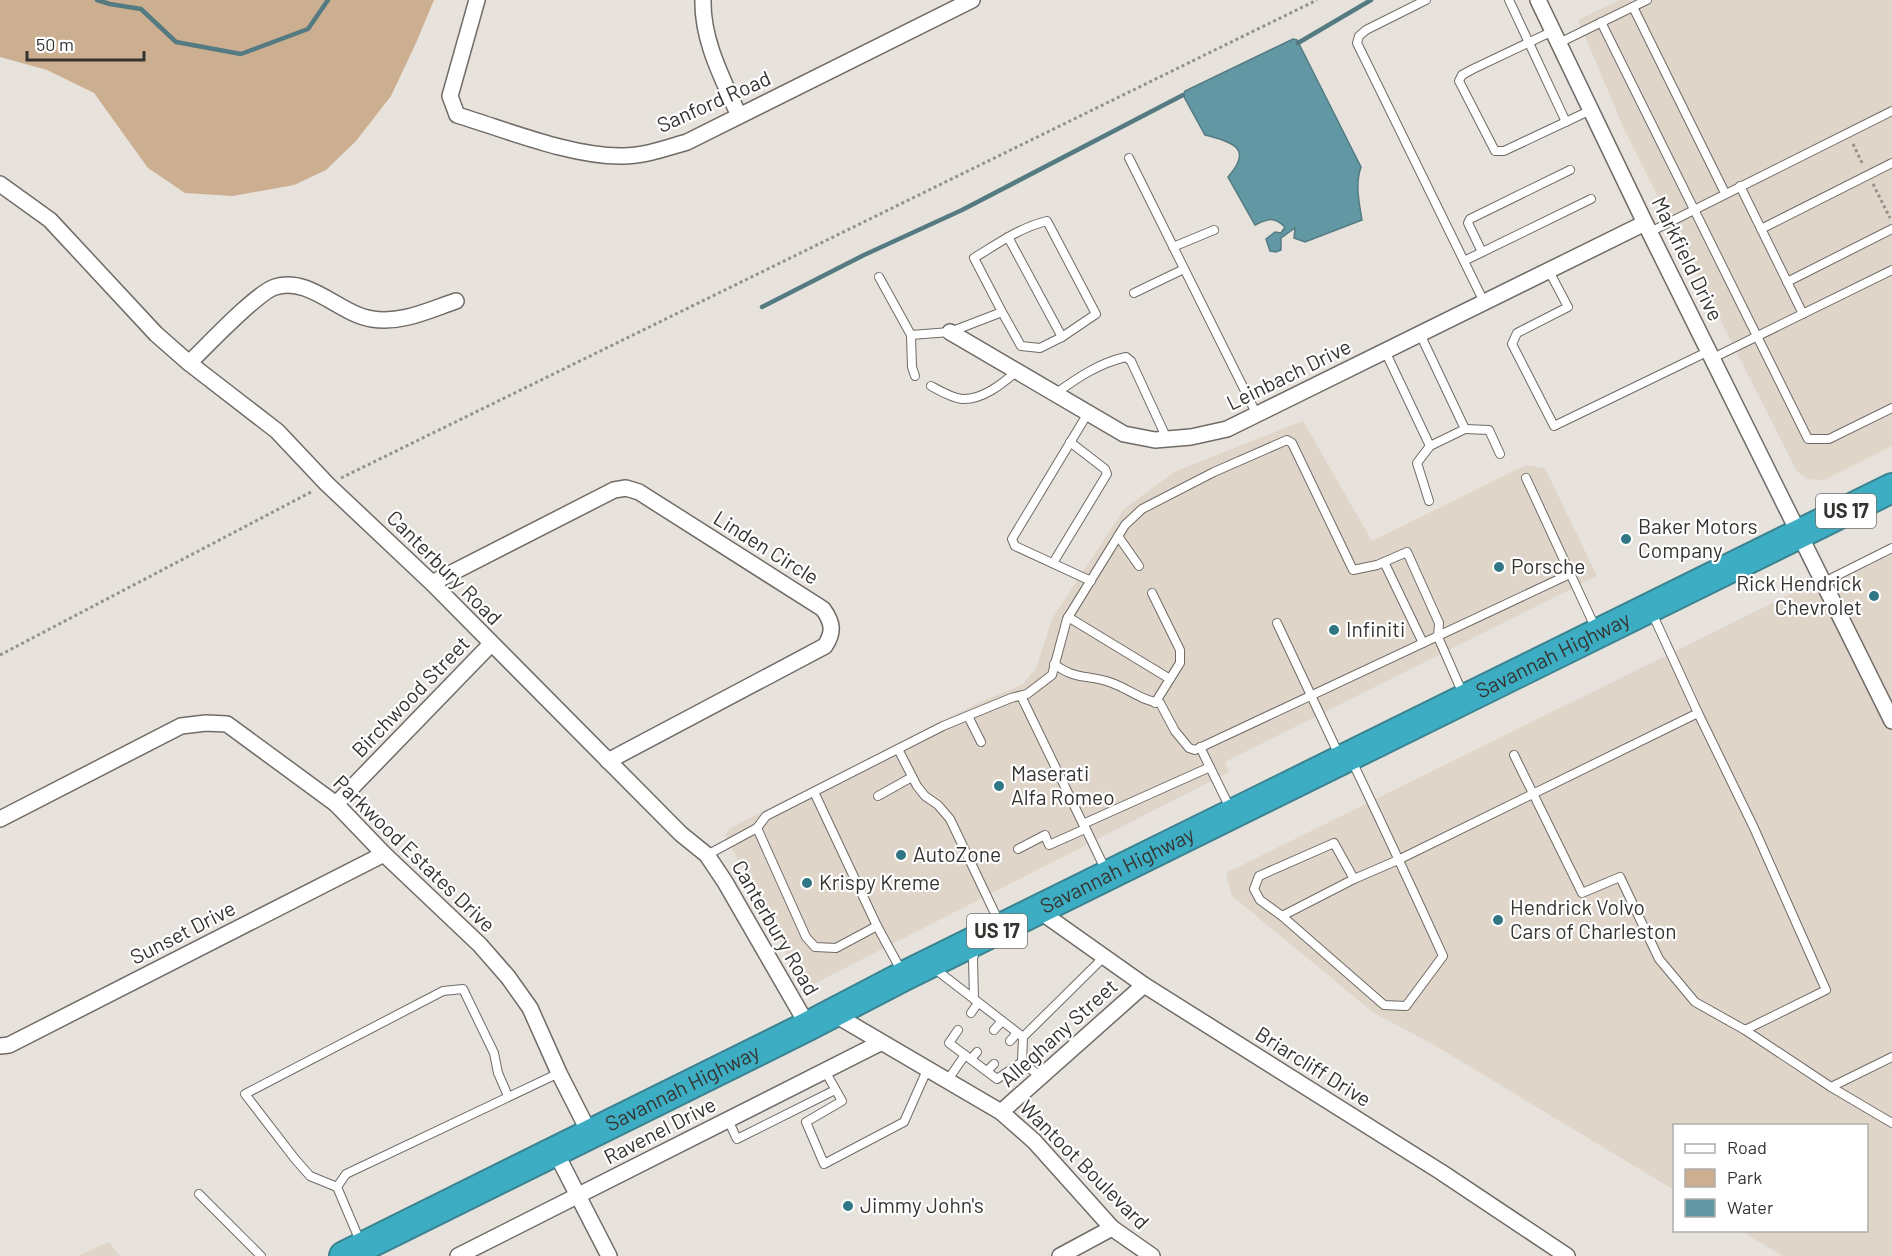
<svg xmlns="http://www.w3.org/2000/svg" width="1892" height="1256" font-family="Barlow,sans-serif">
  <rect width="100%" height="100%" fill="#e8e2dc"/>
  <g fill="#e0d5c9">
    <polygon points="1619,0 1892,0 1892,446 1824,480 1806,479 1796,470 1625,131 1578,20"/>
    <polygon points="1303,421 1372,541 1526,465 1545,468 1597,576 1225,762 1229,772 812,985 803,986 725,835 730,828 976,704 1023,684 1036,668 1052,619 1124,509 1174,472"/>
    <polygon points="1892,544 1892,1256 1783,1256 1741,1231 1866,1230 1866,1126 1674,1126 1674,1190 1434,1045 1374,1013 1232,896 1226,873"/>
    <polygon points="109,1242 120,1256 77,1256"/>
  </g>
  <polygon fill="#ccaf91" points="0,0 434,0 416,43 391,96 356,141 326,170 294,185 233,196 185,193 148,168 94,93 47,70 0,57"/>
  <path fill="#6198a4" stroke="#547a82" stroke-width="1.5" d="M1293,39L1297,40L1361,167C1355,184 1359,202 1362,220L1305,242L1294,238L1295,228L1281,238V250L1276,252L1270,251L1266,239L1275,232L1281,233L1285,227C1273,216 1268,219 1255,225L1228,177C1254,148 1232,142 1205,135L1183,95L1185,91Z"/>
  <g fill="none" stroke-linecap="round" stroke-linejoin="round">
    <g stroke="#547a82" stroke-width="4.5">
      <polyline points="97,0 110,4 141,9 176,42 241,54 308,29 328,0"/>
      <polyline points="1298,43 1371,0"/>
      <polyline points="762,307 864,255 962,210 1183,95"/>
    </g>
    <defs>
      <g id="lane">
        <polyline points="1426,0 1366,30 1359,36 1357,43 1484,302"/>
        <polyline points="1509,0 1566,122"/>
        <polyline points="1633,7 1725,193"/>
        <polyline points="1601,22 1808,439 1829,439 1892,408"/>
        <polyline points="1553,31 1473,69 1462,75 1459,81 1495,151 1504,151 1591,110"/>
        <polyline points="1559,43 1647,0"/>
        <polyline points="1129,158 1257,415"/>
        <polyline points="1740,186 1803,314"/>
        <polyline points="1761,229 1892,163"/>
        <polyline points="1650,232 1892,111"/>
        <polyline points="1008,237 1062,337"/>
        <polyline points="1173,247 1214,230"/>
        <polyline points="1482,252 1468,223 1470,219 1570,170"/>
        <polyline points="1464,261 1591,199"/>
        <polyline points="1549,271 1568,307 1517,333 1512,344 1554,426 1709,351"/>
        <polyline points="879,277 911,335"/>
        <polyline points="1787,282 1892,229"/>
        <polyline points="1134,293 1184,269"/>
        <polyline points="1385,351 1430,446 1465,429 1420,334"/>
        <polyline points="1713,358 1892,270"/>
        <path d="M915,376L912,367L911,335L950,332L1002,312L974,258C997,244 1021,227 1047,221L1096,314L1062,337L1040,348L1021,346L1002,312"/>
        <path d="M931,386C940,391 952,398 962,399C983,400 1003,383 1017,371"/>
        <path d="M1055,394C1077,378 1099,363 1126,357L1131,361L1167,439"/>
        <polyline points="1088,413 1012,539 1015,546 1091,581"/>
        <polyline points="1465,429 1489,430 1500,454"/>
        <polyline points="1526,478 1595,627"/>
        <polyline points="1429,501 1417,463 1430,446"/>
        <polyline points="1118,536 1139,566"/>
        <polyline points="1384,562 1423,643"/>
        <polyline points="1053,563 1107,474 1105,469 1070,442"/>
        <polyline points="1824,582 1892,548"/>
        <polyline points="1152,593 1180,650 1180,663 1155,703"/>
        <polyline points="1068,617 1170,679"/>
        <polyline points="1277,623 1340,757"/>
        <path d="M1054,664C1077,681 1088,674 1112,683C1129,689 1142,701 1160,703L1175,731L1189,748L1195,750L1570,574"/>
        <polyline points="1021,696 1083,824 1210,767"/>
        <polyline points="968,716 981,742"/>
        <polyline points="1200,747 1231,810"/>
        <polyline points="898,749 917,786 925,796 938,805 950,819 999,922"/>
        <polyline points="1514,755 1582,893 1620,877 1659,959 1695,1002 1745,1030 1826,990 1754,828 1698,713"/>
        <path d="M1352,761C1383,826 1413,890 1443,956L1406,1006L1384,1005L1282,916L1260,900L1254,889L1259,876L1334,843L1354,879L1398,860L1698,713L1652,613"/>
        <polyline points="814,792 877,926 902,972"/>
        <polyline points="878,796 912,777"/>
        <polyline points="1084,825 1106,871"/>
        <polyline points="757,828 806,937 815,947 836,948 877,926"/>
        <polyline points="1018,849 1045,835 1049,845 1085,829"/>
        <polyline points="707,855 757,828 766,816 943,726 1011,698 1027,694 1052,675 1067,619 1125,525 1142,509 1214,472 1287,440 1292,443 1353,570 1377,565 1407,552 1439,623 1438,637 1463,694"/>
        <polyline points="1282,916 1354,879"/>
        <polyline points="935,969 974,999 973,959 975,949"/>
        <polyline points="974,999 1023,1037"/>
        <polyline points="971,1013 978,1003"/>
        <polyline points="958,1030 949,1043 997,1079 1022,1062 1041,1077"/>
        <polyline points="994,1030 1002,1021"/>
        <polyline points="1745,1030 1831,1087 1892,1057"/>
        <polyline points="1010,1041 1017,1033"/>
        <polyline points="971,1059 977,1052"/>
        <polyline points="1022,1062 1023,1037 1104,957"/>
        <polyline points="825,1071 842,1101 806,1122 824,1164 904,1122 927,1070"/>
        <polyline points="987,1071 994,1064"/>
        <polyline points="947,1081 965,1055"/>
        <polyline points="1831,1087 1892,1123"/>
        <polyline points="728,1120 737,1139 835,1090"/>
        <polyline points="337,1187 310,1176 295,1159 245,1094 443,991 463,989 494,1053 498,1073 508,1096"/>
        <polyline points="199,1194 261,1256"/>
        <polyline points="360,1241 337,1187 346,1174 559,1073"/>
      </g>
      <g id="street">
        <path d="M477,0L450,96L457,115C507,130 572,157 623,156C645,156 666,148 687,142L972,0"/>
        <path d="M703,0C702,41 723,79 739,116"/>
        <polyline points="1538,0 1645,223 1892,721"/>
        <polyline points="0,184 50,220 156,334 189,363 277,431 327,484 432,583 681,834 707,855 725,882 808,1026"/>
        <polyline points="950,332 1124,434 1155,440 1191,437 1227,429 1645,223"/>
        <path d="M189,363C206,347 256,293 275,287C310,276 339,314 372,319C401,324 429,310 456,301"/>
        <path d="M432,583L614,490L626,488L639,492L823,609C833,623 834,632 825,646L608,761"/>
        <polyline points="336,804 491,644"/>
        <polyline points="0,819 181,726 206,723 227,724 336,804 384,854 480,945 508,977 530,1008 559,1073 590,1134"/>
        <polyline points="1038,910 1144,985 1441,1172 1567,1256"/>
        <polyline points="832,1013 1001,1112 1034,1141 1112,1228 1152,1256"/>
        <polyline points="0,1046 9,1045 384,854"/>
        <polyline points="1001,1112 1144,985"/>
        <polyline points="555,1151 609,1256"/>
        <polyline points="458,1256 880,1043"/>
        <polyline points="1060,1256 1112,1228"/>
      </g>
      <g id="highway">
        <path id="s1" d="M344,1256L808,1026L904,976L1892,488"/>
      </g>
    </defs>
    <use href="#lane" stroke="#706b66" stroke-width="10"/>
    <use href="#street" stroke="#706b66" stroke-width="18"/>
    <use href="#highway" stroke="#3b8390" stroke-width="32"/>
    <g stroke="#95918c" stroke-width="3" stroke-dasharray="3 3" stroke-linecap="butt">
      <polyline points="1853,144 1863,165"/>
      <polyline points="1873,184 1890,218"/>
      <polyline points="341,478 1317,0"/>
      <polyline points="0,655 313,491"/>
    </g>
    <use href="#lane" stroke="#fff" stroke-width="8"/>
    <use href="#street" stroke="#fff" stroke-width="15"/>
    <use href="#highway" stroke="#3dadc3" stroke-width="28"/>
  </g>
  <g fill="#317685" stroke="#fff" stroke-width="2">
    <circle cx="1626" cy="539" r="6"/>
    <circle cx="1499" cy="567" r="6"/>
    <circle cx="1874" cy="596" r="6"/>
    <circle cx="1334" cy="630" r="6"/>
    <circle cx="999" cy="786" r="6"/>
    <circle cx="901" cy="855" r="6"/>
    <circle cx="807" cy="883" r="6"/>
    <circle cx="1498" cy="920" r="6"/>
    <circle cx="848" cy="1206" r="6"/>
  </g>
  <g text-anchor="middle" stroke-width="4.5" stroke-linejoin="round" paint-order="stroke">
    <g fill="#fff" stroke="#72716f" stroke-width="1.5">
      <rect x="1816" y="494" width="60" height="34" rx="4.5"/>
      <rect x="967" y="914" width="60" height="34" rx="4.5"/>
    </g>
    <g font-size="20" font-weight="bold" fill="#363431">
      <text x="1846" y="518">US 17</text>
      <text x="997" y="938">US 17</text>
    </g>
    <g font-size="21" fill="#363431" stroke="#fff">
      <text transform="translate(714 102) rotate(-24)" y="7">Sanford Road</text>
      <text transform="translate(1687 259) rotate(64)" y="7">Markfield Drive</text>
      <text transform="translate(1289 375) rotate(-26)" y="7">Leinbach Drive</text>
      <text transform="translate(766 548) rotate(32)" y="7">Linden Circle</text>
      <text transform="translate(444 568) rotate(45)" y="7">Canterbury Road</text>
      <text dy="7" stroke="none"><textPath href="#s1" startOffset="1350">Savannah Highway</textPath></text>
      <text transform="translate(411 697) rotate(-46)" y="7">Birchwood Street</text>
      <text transform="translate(414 854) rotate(44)" y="7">Parkwood Estates Drive</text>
      <text dy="7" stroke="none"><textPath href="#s1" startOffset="864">Savannah Highway</textPath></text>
      <text transform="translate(775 928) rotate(60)" y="7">Canterbury Road</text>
      <text transform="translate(183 933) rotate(-27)" y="7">Sunset Drive</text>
      <text transform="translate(1059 1033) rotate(-42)" y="7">Alleghany Street</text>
      <text transform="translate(1313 1067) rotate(32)" y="7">Briarcliff Drive</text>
      <text dy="7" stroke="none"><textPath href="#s1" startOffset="378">Savannah Highway</textPath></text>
      <text transform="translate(660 1131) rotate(-27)" y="7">Ravenel Drive</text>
      <text transform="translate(1084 1165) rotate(45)" y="7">Wantoot Boulevard</text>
    </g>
    <g font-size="21" fill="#363431" stroke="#fff" text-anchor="start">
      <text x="1638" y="534">Baker Motors<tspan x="1638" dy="24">Company</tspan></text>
      <text x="1511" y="574">Porsche</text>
      <text x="1862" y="591" text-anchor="end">Rick Hendrick<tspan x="1862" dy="24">Chevrolet</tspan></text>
      <text x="1346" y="637">Infiniti</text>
      <text x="1011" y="781">Maserati<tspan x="1011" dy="24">Alfa Romeo</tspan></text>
      <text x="913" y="862">AutoZone</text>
      <text x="819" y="890">Krispy Kreme</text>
      <text x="1510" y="915">Hendrick Volvo<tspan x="1510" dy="24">Cars of Charleston</tspan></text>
      <text x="860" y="1213">Jimmy John's</text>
    </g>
  </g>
  <rect x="1673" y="1124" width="195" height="108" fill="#ffffff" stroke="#afaead" stroke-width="1.5"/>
  <rect x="1685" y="1144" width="30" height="9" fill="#ffffff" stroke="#afaead" stroke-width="1.5"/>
  <text x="1727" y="1154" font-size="18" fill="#363431">Road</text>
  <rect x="1685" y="1169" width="30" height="18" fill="#ccaf91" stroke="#afaead" stroke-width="1.5"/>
  <text x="1727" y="1184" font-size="18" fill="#363431">Park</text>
  <rect x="1685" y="1199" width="30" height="18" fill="#6198a4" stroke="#afaead" stroke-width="1.5"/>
  <text x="1727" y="1214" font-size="18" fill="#363431">Water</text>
  <path d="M27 51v9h117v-9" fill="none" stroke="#363431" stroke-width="3"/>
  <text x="36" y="51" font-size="18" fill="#363431" stroke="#ffffff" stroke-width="4.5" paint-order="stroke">50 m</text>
</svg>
